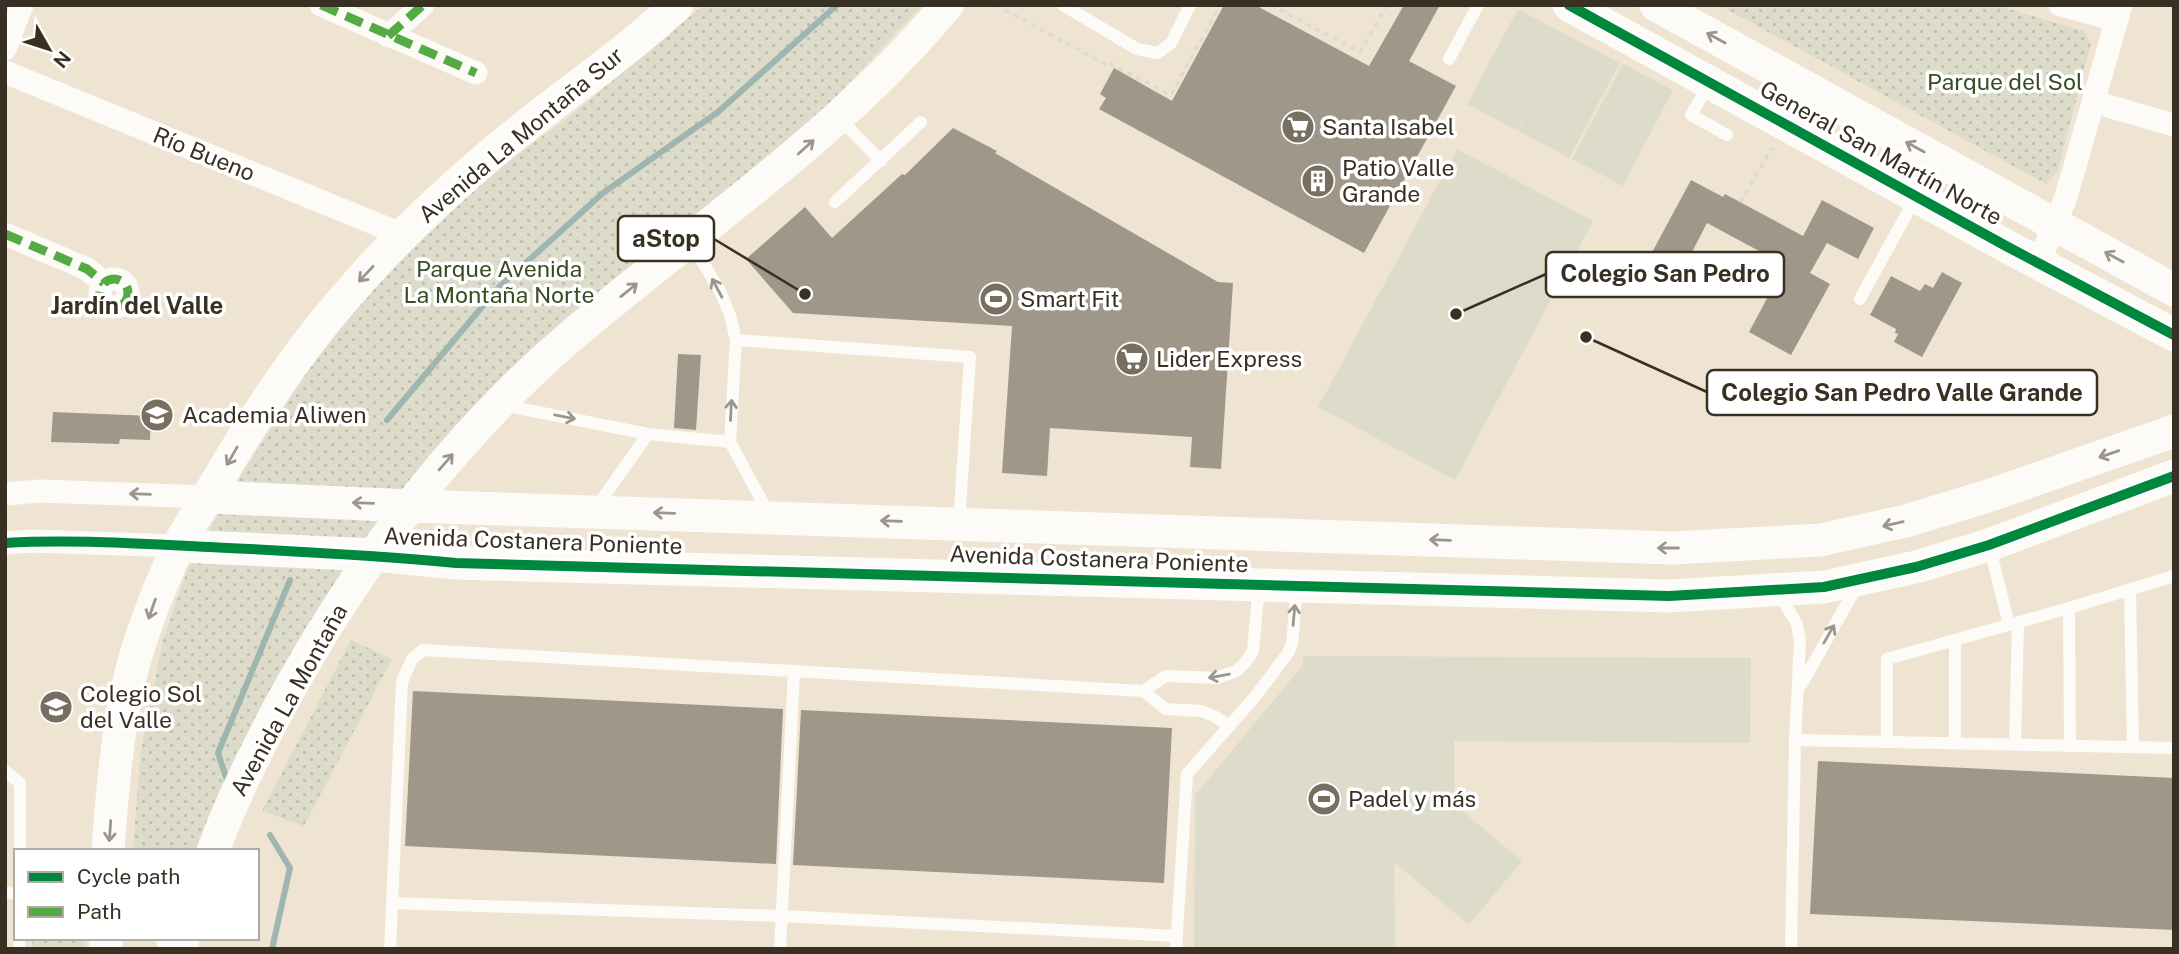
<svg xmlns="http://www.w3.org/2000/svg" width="2179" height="954" font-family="'Public Sans',sans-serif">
  <defs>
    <pattern id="grass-dots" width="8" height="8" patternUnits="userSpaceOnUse" patternTransform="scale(1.75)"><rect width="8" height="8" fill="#dddccb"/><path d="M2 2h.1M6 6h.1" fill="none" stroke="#bebdae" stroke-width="1.8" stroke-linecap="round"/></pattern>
  </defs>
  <rect width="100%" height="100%" fill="#efe4d2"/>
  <g fill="url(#grass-dots)">
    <polygon points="704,5 922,5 825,108 431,475 209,851 133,851 140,755 163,640 188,568 243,472 336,326 450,204 569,117"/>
    <polygon points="1719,5 1995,5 2084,31 2091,44 2057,172 2046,184"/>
    <polygon points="351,640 392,659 304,826 262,811"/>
    <polygon points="32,938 85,938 84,949 32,949"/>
  </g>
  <g fill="#dddccb">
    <polygon points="1518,9 1620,63 1569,158 1519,131 1528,113 1518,131 1467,104"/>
    <polygon points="1623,64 1673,90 1623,186 1572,159"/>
    <polygon points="1457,149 1593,221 1455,480 1318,407"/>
    <polygon points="1303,656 1751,658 1750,743 1454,741 1454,804 1522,861 1469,925 1394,862 1395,949 1194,949 1195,795 1303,665"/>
  </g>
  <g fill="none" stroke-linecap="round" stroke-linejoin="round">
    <g stroke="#9eb5b0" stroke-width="6">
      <polyline points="387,420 497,289 603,193 718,112 837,5"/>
      <polyline points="228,783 218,753 290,580"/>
      <polyline points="270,835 290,868 272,949"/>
    </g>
  </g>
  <g fill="#9f988a">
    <polygon points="1224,5 1255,5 1369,66 1404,5 1440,5 1409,61 1456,86 1364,253 1099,109 1106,98 1100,94 1114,68 1172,101"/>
    <polygon points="953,128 997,151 995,153 1218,282 1233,283 1221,469 1190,467 1192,437 1050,428 1047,476 1002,473 1012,326 793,313 746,259 805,207 832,238 902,174 905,175"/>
    <polygon points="1691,180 1723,197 1725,194 1803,236 1822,200 1874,228 1858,259 1827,243 1810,273 1830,284 1791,355 1749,332 1785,265 1707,223 1674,287 1642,271"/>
    <polygon points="1942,272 1962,283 1922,357 1894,342 1898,334 1895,333 1896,329 1870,315 1891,276 1920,291 1925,284 1933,288"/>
    <polygon points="678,354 701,355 696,430 674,428"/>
    <polygon points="53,412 151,416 150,440 120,439 119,444 51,442"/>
    <polygon points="413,691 783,709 776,864 405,846"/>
    <polygon points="801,710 1172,728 1164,883 793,865"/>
    <polygon points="1818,761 2174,778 2174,930 1810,914"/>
  </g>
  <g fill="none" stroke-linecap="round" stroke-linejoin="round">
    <g stroke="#dddad4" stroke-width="3.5" stroke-dasharray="5 5" stroke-linecap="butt">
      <polyline points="996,5 1101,62 1110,66 1111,64 1171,95 1220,5"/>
      <polyline points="1271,5 1360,52 1387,5"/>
      <polyline points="1740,202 1772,148"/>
    </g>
    <g stroke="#fdfbf8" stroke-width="12">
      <polyline points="1063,5 1137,49 1158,53 1171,43 1190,5"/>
      <polyline points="1449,59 1478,5"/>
      <polyline points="1709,84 1691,115 1727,135"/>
      <polyline points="839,118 881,161"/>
      <polyline points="835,202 921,122"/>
      <polyline points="690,242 719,289 730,315 736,340 730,442 769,514"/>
      <polyline points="1860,299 1916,197"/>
      <polyline points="736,340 970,357 959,523"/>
      <polyline points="502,405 648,434 730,442"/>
      <polyline points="596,508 648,434"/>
      <polyline points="1989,545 2009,625"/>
      <polyline points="2130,590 2133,747"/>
      <polyline points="1779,594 1797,624 1800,641 1795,740 1791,949"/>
      <polyline points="2069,608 2070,746"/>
      <polyline points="1800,687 1858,584"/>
      <polyline points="1143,691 1166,709 1201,711 1216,717 1229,726"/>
      <polyline points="1795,740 2174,748"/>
      <polyline points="1887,742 1887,659 2069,608 2174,576"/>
      <polyline points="1955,743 1955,640"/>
      <polyline points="2015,745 2018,623"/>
      <polyline points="5,771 20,783 20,851"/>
      <polyline points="5,892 16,894"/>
      <polyline points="392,903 782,916 1177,936"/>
      <polyline points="19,949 19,938"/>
      <polyline points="390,949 402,682 412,659 423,650 1143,691 1166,676 1217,678 1236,671 1244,664 1253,651 1259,585"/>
      <polyline points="780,949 794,671"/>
      <polyline points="1176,949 1187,774 1254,698 1288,653 1292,644 1297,586"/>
    </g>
    <g stroke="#fdfbf8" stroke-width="23">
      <polyline points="321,5 476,73"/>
      <polyline points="2060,5 2117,20"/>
      <polyline points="388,36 423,5"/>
      <polyline points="5,49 22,5"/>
      <polyline points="5,72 403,235"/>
      <polyline points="2094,102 2174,125"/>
      <polyline points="5,234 87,269 104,283"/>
      <polyline points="2038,264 2066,197 2121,5"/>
      <circle cx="114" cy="293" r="14"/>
      <polyline points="5,494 40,491 208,497"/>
      <polyline points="5,543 32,541 179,546"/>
    </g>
    <g stroke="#fdfbf8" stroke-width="33">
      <polyline points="1569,5 2006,246 2174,335"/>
      <polyline points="1656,5 2174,290"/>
      <polyline points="208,497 410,506 1672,548 1820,540 1906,521 1988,496 2174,431"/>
      <polyline points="179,546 375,555 456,563 1669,596 1824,587 1916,567 1989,545 2174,476"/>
      <path d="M108,851C112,793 117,734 130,677C141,633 159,588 178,547C189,525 203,505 216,483C255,416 298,350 350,292C390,245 436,202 482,162C545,107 616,62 677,5"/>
      <path d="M213,851C231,801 255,753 280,706C355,568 451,439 571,336C698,228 839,135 947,5"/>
      <polyline points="172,938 183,940"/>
      <polyline points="106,949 106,938"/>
    </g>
    <g stroke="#55ab43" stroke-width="9" stroke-dasharray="18 9" stroke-linecap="butt">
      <polyline points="321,5 476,73"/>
      <polyline points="388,36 423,5"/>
      <polyline points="5,234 87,269 104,283"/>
      <circle cx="114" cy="293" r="14"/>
    </g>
    <defs>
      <g id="cycleway">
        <polyline points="1569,5 2006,246 2174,335"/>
        <path d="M5,543C73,539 142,544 209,547C292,551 374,555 456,563L1669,596L1824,587L1916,567L1989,545L2174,476"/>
      </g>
    </defs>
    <use href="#cycleway" stroke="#fff" stroke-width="15"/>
    <use href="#cycleway" stroke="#00873e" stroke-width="10"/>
  </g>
  <defs><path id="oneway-shaft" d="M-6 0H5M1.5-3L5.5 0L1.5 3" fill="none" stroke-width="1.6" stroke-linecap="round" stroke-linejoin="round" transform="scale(1.75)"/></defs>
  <g stroke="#9a968e">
    <use href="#oneway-shaft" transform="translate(1716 38) rotate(-151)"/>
    <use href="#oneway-shaft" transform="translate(806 147) rotate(-42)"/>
    <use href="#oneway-shaft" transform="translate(1915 147) rotate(-151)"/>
    <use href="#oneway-shaft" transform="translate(2114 257) rotate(-151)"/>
    <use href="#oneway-shaft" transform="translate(366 274) rotate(133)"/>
    <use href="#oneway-shaft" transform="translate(717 288) rotate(-118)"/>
    <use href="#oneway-shaft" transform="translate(629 290) rotate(-39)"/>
    <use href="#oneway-shaft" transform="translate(731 410) rotate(-87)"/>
    <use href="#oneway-shaft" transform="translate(565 417) rotate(11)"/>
    <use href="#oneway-shaft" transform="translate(2109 454) rotate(161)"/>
    <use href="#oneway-shaft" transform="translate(232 456) rotate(120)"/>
    <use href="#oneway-shaft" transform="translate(446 462) rotate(-49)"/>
    <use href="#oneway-shaft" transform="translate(140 494) rotate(-178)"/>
    <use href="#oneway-shaft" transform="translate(363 503) rotate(-178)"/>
    <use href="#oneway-shaft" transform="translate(664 513) rotate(-178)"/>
    <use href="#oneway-shaft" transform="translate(891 521) rotate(-178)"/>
    <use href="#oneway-shaft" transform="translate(1893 524) rotate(167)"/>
    <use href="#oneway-shaft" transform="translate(1440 540) rotate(-178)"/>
    <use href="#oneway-shaft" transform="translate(1668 548) rotate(-180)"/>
    <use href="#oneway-shaft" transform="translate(152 609) rotate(109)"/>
    <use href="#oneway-shaft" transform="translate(1294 615) rotate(-85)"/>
    <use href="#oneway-shaft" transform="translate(1829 634) rotate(-60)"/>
    <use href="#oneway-shaft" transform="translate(1219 676) rotate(170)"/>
    <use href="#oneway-shaft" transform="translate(110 831) rotate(94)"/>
  </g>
  <defs>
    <symbol id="supermarket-disc" viewBox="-11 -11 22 22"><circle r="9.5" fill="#786f60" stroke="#fff"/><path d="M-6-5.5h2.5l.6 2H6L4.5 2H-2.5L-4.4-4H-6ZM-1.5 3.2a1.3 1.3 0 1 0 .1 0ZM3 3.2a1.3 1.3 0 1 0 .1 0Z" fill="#fff"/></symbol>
    <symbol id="building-disc" viewBox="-11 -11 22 22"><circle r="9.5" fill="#786f60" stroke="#fff"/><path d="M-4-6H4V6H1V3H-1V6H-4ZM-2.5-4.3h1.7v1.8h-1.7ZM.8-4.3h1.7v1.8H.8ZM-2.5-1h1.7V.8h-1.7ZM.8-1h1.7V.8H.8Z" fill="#fff"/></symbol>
    <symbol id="stadium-disc" viewBox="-11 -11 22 22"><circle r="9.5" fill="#786f60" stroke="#fff"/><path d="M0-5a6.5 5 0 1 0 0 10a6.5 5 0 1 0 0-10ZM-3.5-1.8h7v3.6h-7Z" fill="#fff"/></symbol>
    <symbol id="school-disc" viewBox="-11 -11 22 22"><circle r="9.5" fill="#786f60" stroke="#fff"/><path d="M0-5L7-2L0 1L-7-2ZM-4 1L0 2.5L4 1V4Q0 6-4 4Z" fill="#fff"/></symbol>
  </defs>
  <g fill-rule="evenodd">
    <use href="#supermarket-disc" x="1279" y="108" width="38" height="38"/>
    <use href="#building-disc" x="1299" y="162" width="38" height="38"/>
    <use href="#stadium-disc" x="977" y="280" width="38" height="38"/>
    <use href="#supermarket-disc" x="1113" y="340" width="38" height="38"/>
    <use href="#school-disc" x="138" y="396" width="38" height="38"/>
    <use href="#school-disc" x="37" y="688" width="38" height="38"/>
    <use href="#stadium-disc" x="1305" y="780" width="38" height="38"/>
  </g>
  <g text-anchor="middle" stroke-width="7" stroke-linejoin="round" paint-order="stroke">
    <g font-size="23" fill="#384c21" stroke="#fff">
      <text x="2005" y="90">Parque del Sol</text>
      <text x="499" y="277">Parque Avenida<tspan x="499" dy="26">La Montaña Norte</tspan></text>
    </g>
    <g font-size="23" fill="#383023" stroke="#fff" text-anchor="start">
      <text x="1322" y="135">Santa Isabel</text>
      <text x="1342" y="176">Patio Valle<tspan x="1342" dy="26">Grande</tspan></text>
      <text x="1020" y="307">Smart Fit</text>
      <text x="1156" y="367">Lider Express</text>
      <text x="182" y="423">Academia Aliwen</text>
      <text x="80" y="702">Colegio Sol<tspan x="80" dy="26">del Valle</tspan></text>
      <text x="1348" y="807">Padel y más</text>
    </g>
    <g font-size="23" fill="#383023" stroke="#fff">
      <text transform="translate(521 135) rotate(-40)" y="8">Avenida La Montaña Sur</text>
      <text transform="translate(1881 153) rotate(29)" y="8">General San Martín Norte</text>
      <text transform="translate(204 154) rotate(22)" y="8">Río Bueno</text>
      <text transform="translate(533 541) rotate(2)" y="8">Avenida Costanera Poniente</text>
      <text transform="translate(1099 559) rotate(2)" y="8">Avenida Costanera Poniente</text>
      <text transform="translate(289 700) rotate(-61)" y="8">Avenida La Montaña</text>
    </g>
    <g font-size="24" font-weight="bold" fill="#383023" stroke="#fff">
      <text x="137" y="314">Jardín del Valle</text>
    </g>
  </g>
  <path fill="none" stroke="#383023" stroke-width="2.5" d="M805 294L714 239M1456 314L1546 274M1586 337L1707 392"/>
  <g fill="#383023" stroke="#fff" stroke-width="2.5">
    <circle cx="805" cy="294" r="7"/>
    <circle cx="1456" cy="314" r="7"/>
    <circle cx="1586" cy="337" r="7"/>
  </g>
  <g fill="#fff" stroke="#383023" stroke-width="2.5">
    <rect x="618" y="216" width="96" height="45" rx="7"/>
    <rect x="1546" y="252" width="238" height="45" rx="7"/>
    <rect x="1707" y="370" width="390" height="45" rx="7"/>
  </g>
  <g font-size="24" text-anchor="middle" font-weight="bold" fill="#383023">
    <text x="666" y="247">aStop</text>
    <text x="1665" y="282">Colegio San Pedro</text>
    <text x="1902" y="401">Colegio San Pedro Valle Grande</text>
  </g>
  <rect width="2179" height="954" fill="none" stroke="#383023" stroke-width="14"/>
  <rect x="14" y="849" width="245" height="91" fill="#ffffff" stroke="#afaca7" stroke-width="2"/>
  <rect x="28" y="872" width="35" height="10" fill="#00873e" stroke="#afaca7" stroke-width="2"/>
  <text x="77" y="884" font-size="21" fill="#383023">Cycle path</text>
  <rect x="28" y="907" width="35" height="10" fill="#55ab43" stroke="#afaca7" stroke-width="2"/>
  <text x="77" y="919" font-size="21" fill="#383023">Path</text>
  <g transform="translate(49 49) rotate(129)" stroke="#ffffff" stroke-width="5" paint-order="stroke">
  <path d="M0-5L12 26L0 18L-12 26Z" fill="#383023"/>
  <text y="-10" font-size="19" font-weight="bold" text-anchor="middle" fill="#383023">N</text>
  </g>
</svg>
